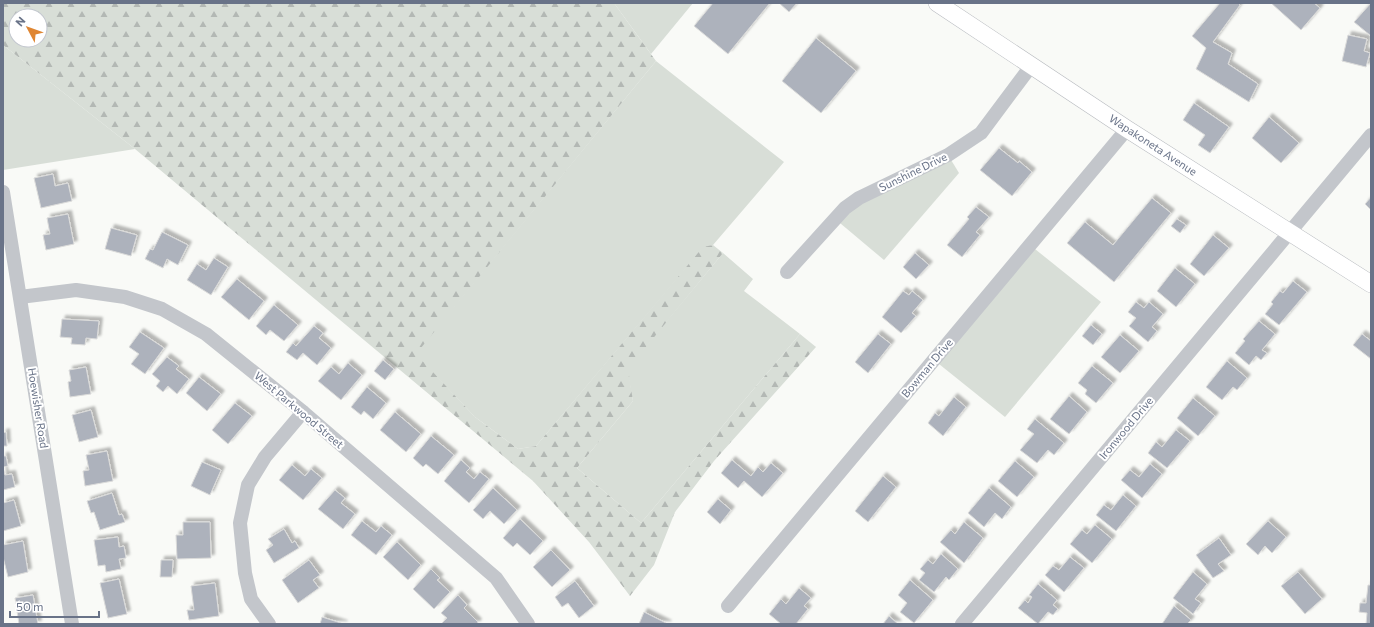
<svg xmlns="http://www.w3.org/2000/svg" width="1374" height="627" font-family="Commissioner,sans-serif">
  <defs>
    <pattern id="forest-firs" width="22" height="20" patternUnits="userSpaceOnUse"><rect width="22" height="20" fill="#d8ded7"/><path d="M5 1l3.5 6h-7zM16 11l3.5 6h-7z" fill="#b3b8b4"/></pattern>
    <filter id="shadow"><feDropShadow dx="3.5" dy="-3.5" stdDeviation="1" flood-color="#0004"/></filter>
  </defs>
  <rect width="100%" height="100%" fill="#f9faf7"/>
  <g fill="#d8ded7">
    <polygon points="614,3 693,3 651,54"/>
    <polygon points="3,45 135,149 3,170"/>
    <polygon points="656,61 784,162 713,245 703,248 536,446 518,449 475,417 415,354"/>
    <polygon points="948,155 959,173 884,260 834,218"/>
    <polygon points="1030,245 1101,302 1005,417 934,360"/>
    <polygon points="723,253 753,279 744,291 800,334 641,523 577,468 633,401 627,369"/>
  </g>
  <path fill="url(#forest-firs)" fill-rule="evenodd" d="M3,3H614L656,61L416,354L475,417L518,449L536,446L703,247L713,245L723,253L628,369L633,401L577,468L641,523L800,334L816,347L714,461L675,512L654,565L630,596L589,542L533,481L135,149L3,45ZM16,16H40V40H16Z"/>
  <g fill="#adb2bc" stroke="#dbdbda" filter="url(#shadow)">
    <polygon points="713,3 770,3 728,54 694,26"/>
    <polygon points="779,3 797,3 789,12"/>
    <polygon points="1220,3 1238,3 1240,5 1213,42 1232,53 1228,64 1258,84 1249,102 1196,69 1206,48 1192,36"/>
    <polygon points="1271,3 1314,3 1320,8 1301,30"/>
    <polygon points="1371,3 1371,36 1354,22"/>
    <polygon points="1348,35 1367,39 1364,51 1370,53 1366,67 1342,61"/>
    <polygon points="816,38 856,71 821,113 782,81"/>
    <polygon points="1194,103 1229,127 1210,153 1198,145 1205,135 1183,120"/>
    <polygon points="1269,117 1299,143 1281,163 1252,138"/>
    <polygon points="999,148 1018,163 1019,161 1032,172 1012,196 980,170"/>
    <polygon points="53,174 55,186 68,183 72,201 41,208 34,178"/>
    <polygon points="1371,197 1371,210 1365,204"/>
    <polygon points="1152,198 1171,213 1114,282 1067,243 1085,222 1113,245"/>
    <polygon points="976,207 989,217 976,232 980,235 962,257 947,245 969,219 967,217"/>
    <polygon points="68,214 74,244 46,250 43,235 50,234 47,218"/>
    <polygon points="1177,219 1186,225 1180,233 1171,226"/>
    <polygon points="111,228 137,235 131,256 105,249"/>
    <polygon points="162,232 188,245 178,265 167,259 163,268 145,259 150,249 153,250"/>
    <polygon points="1213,235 1229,248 1204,276 1190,264"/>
    <polygon points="915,253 929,265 916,279 903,267"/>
    <polygon points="214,258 228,267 211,295 187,280 197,264 206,270"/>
    <polygon points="1175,268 1195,284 1176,307 1157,291"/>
    <polygon points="237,279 264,301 249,320 221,297"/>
    <polygon points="1293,281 1307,292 1279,325 1265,314 1273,304 1271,302 1280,291 1283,293"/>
    <polygon points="903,291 909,295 912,291 923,300 912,313 916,316 901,333 882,317"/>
    <polygon points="1136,302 1144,308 1149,302 1163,314 1152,327 1157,331 1148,342 1129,326 1136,318 1128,312"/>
    <polygon points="274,305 298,325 284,341 270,330 266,335 256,326"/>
    <polygon points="62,319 99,321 97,339 86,338 85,345 71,344 72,338 60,337"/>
    <polygon points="1259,321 1275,334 1262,350 1267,353 1261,360 1256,356 1249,365 1235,353 1245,341 1243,339"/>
    <polygon points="1091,325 1102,334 1093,345 1082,336"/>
    <polygon points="314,326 323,333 319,338 331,348 317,365 303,353 297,360 286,352 293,343 296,346"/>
    <polygon points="140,332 164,348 145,374 131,364 139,354 129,347"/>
    <polygon points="878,334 891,344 868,373 855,362"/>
    <polygon points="1362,334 1371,341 1371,359 1353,345"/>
    <polygon points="1120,335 1139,351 1120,373 1101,357"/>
    <polygon points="167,357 179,366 176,369 189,379 177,394 168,386 163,392 156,386 160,381 152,374"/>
    <polygon points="383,360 394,369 385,380 374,371"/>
    <polygon points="1227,361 1247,378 1237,390 1233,387 1222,400 1206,387"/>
    <polygon points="348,363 362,375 341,400 318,381 331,367 339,374"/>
    <polygon points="1092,366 1113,383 1096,403 1085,394 1087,390 1078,383"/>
    <polygon points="86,367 91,394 70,397 68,382 71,381 69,370"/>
    <polygon points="199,377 221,394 207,411 186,393"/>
    <polygon points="367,387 386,403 373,419 364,411 361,415 351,407"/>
    <polygon points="1069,396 1087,412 1069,434 1050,419"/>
    <polygon points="954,397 966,407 943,436 928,423 935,413 939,416"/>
    <polygon points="1193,398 1215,416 1198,436 1177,418"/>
    <polygon points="235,403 252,416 228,444 212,430"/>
    <polygon points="91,410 98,437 79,442 72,415"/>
    <polygon points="395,412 421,434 406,452 380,430"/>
    <polygon points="1035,419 1064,443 1054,455 1048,450 1037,463 1020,450 1034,434 1027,429"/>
    <polygon points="1176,430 1190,441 1167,468 1148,453 1156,442 1162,447"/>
    <polygon points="6,432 7,446 3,446 3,433"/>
    <polygon points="431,436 454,455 438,474 426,464 423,467 413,458"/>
    <polygon points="107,451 113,481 85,486 83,471 89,470 86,455"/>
    <polygon points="3,456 6,456 8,466 3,467 5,475 12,474 15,487 3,490"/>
    <polygon points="461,460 470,468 466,472 474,479 480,472 489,479 469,503 444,481"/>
    <polygon points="732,460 751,476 758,467 763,472 771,463 783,473 762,497 744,481 738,488 721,473"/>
    <polygon points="1015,461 1034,477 1017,497 998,481"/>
    <polygon points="202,462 221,470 210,495 191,486"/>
    <polygon points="1150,464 1162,474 1142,498 1121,480 1130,470 1139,477"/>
    <polygon points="292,465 305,476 311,469 322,478 303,500 279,480"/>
    <polygon points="883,476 896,487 868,522 855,511"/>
    <polygon points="493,488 517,510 504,524 490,511 483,519 473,510"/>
    <polygon points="989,488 1011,507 1002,519 995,513 984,527 968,513"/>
    <polygon points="335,490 345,498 341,503 355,514 343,529 318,509"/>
    <polygon points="112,493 119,515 122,514 125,522 100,530 94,512 91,513 87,501"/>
    <polygon points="1123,495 1136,506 1116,531 1096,515 1104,505 1111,510"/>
    <polygon points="718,499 731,510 720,524 707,512"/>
    <polygon points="14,500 21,526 3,531 3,503"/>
    <polygon points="520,519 543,541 530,555 517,543 513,547 503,538"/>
    <polygon points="362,521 376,532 381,526 392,535 376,555 351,535"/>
    <polygon points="1268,521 1286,537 1272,553 1265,546 1258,555 1246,544"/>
    <polygon points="183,522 210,522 211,558 177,559 176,535 183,535"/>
    <polygon points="964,522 983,538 964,563 940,542 951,530 955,534"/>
    <polygon points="1095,525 1112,539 1092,563 1070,544 1082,530 1087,534"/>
    <polygon points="284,529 292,543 295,541 299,548 274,563 266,550 273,545 268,539"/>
    <polygon points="118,537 119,547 124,546 126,558 119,559 121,569 106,572 105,565 98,566 94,540"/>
    <polygon points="1219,538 1231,555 1218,564 1224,571 1213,578 1196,555"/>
    <polygon points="23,541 28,572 8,577 3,557 3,545"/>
    <polygon points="397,542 421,565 408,580 383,557"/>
    <polygon points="551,550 570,570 552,587 533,567"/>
    <polygon points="941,554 958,569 949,580 946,577 934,592 919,580 925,573 920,569 928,560 933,564"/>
    <polygon points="1070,557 1084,568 1064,592 1045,575 1053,566 1059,570"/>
    <polygon points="161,560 173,560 172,577 160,577"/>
    <polygon points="309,560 320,575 313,580 319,588 298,603 282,580"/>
    <polygon points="431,569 440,578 437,580 450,592 434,609 413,589"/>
    <polygon points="1193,572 1207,584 1195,599 1201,603 1193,614 1173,598"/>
    <polygon points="1298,572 1322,599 1305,614 1281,586"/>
    <polygon points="119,579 127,614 108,618 100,583"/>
    <polygon points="910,580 933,600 914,623 900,612 907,603 898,595"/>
    <polygon points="575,581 594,606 579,618 568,603 562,607 555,597"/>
    <polygon points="215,583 219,616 189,620 187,610 194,610 191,586"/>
    <polygon points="1038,584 1057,600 1053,605 1058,609 1053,615 1048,612 1038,624 1018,608 1025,600 1028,603 1032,597 1029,595"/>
    <polygon points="1368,585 1371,585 1371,624 1366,624 1367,613 1359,612 1360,603 1366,603"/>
    <polygon points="799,588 811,598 804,606 808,609 796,624 781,624 769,614 781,599 786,604"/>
    <polygon points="33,595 38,624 19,624 15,598"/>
    <polygon points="458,595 467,605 464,608 478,622 477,624 441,624 447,618 441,613"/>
    <polygon points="1174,606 1191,620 1187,624 1162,624"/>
    <polygon points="644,612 668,624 639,624"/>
    <polygon points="889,616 898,624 883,624"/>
    <polygon points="322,617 344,624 320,624"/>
  </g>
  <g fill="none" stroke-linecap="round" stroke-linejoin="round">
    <defs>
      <polyline id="major" points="937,3 1127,129 1371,284"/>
    </defs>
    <use href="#major" stroke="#b7babf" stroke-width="18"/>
    <g stroke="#c3c6cb" stroke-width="14">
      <polyline points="3,192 72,624"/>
      <polyline points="787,272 845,208 859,198 948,155 981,133 1031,66"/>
      <polyline points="20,297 76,290 125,297 162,309 206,334 303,412 496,578 528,624"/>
      <polyline points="728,606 1127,129"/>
      <polyline points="269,624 251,599 245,573 240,523 248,485 265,457 303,412"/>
      <polyline points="962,624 1371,135"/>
    </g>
    <use href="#major" stroke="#fff" stroke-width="17"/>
  </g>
  <g text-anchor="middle" stroke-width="4" stroke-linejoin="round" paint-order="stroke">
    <g font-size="11" fill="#697388" stroke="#fff">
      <text transform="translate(1153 145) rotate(33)" y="4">Wapakoneta Avenue</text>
      <text transform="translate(913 172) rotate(-26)" y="4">Sunshine Drive</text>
      <text transform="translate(927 368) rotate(-50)" y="4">Bowman Drive</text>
      <text transform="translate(38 408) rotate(81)" y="4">Hoewisher Road</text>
      <text transform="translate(299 410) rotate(40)" y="4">West Parkwood Street</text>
      <text transform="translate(1126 428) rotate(-50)" y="4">Ironwood Drive</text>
    </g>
  </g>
  <rect width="1374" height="627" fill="none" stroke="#697388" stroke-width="8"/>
  <g transform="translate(28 28) rotate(311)"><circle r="19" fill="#ffffff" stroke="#c3c7cf"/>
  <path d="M0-3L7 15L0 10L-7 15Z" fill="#df8632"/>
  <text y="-6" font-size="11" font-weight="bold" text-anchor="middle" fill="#697388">N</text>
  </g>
  <path d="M10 611v6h89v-6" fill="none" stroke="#697388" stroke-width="2"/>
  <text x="16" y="611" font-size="12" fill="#697388" stroke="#ffffff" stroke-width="3" paint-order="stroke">50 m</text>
</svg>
